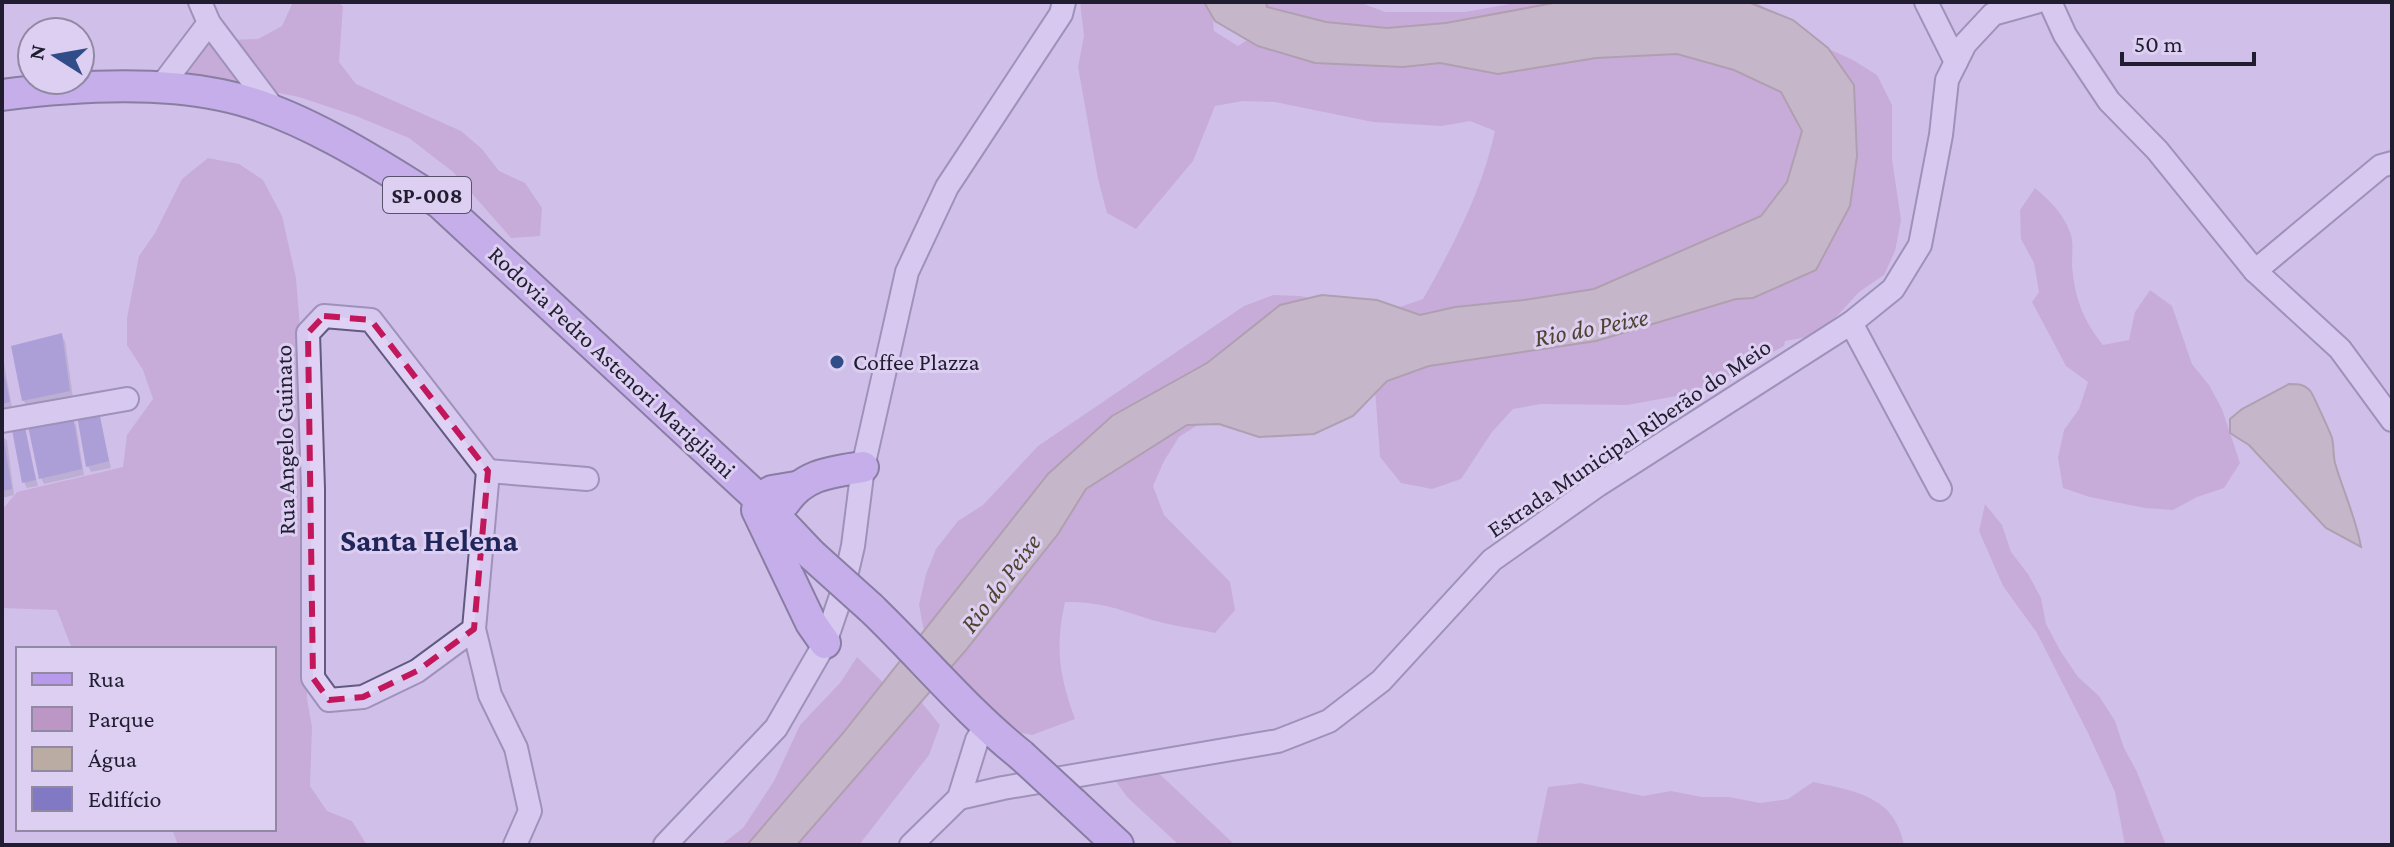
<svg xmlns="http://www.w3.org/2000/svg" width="2394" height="847" font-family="'Crimson Pro',serif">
  <rect width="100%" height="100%" fill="#d0c0e9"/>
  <g fill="#bc96c5">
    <polygon points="293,2 337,2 343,6 339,62 356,84 461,131 482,149 499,171 525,183 542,208 540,236 511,238 453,172 409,138 356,116 299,97 189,75 177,57 202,45 229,40 258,39 282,26"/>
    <path d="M1080,2H1211L1214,31L1238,46L1263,30L1253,2H1359L1385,12H1465L1521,2H1756L1829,49L1853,60L1877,75L1892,105V159L1901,220L1895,251L1884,275L1859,292L1839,314L1813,336L1785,341L1784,346L1711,385L1682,395L1627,405L1541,404L1513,409L1492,432L1461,479L1432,489L1401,483L1380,457L1374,375L1204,421L1179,437L1164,461L1153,486L1164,515L1230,582L1235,610L1215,633C1194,628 1172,626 1152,620C1117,609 1103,602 1065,602C1055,648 1059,675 1075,719L1032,735L996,728L974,707L924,632L919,605L926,574L936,549L958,521L983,505L1038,446L1244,306L1273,295L1300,296L1367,309H1394L1423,299C1453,246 1482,191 1495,131L1470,121L1442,126L1373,122L1275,102L1243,101L1215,106L1193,161L1136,229L1107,213L1098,179L1078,67L1084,36Z"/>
    <polygon points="208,158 239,164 263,180 282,216 296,278 314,507 307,673 307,699 312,727 310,786 327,811 352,821 367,845 178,845 172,829 274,829 274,649 72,649 57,610 2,608 2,510 17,492 123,467 127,435 153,399 143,370 127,345 127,318 139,256 155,233 182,179"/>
    <path d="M2035,188C2050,201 2063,213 2070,232C2074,241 2072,254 2072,264C2074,297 2083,320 2103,345L2129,340L2135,312L2150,290L2172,306L2192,364L2209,385L2222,409L2240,463L2224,488L2197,497L2173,510L2145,508L2090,497L2063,488L2058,458L2064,430L2079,409L2088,382L2066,366L2032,302L2039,292L2034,263L2021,239L2020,210Z"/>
    <polygon points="1985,504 2002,525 2011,552 2028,574 2041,598 2046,624 2061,652 2078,677 2099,696 2115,721 2124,748 2137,772 2166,845 2125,845 2115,792 2088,733 2037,633 2003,586 1979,531"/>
    <polygon points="857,657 895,694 922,703 940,725 929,755 859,845 721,845 743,828 774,781 800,725 840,683"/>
    <polygon points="1150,765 1235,845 1179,845 1127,797 1110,773"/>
    <path d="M1813,782C1855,791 1895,796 1904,845H1536L1548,787L1581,783L1643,796L1671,791L1702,797H1729L1760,803L1788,799Z"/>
  </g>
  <g fill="#bbaca3" stroke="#88786b" stroke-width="2">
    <polygon points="1204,2 1266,2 1267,7 1326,22 1387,28 1446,23 1559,2 1748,2 1793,20 1828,48 1854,85 1857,156 1850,206 1816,270 1753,298 1736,299 1596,341 1429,366 1387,381 1353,416 1314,434 1259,437 1219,424 1187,425 1086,489 1058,534 966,650 797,845 747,845 843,733 1048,474 1112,416 1207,363 1280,305 1322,295 1377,300 1420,315 1455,307 1524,300 1594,289 1761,216 1787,182 1802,131 1781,92 1734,70 1677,54 1596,58 1498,74 1440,63 1403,67 1315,63 1258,46 1215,21"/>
    <path d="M2289,384C2298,384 2305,384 2311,392C2313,395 2331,434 2332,438C2334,446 2333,455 2335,463C2343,491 2356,518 2361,547L2326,528L2249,445L2230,433V419L2242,409Z"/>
  </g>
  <g fill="#0003">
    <polygon points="61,335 65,341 73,398 27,407 24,401 13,347"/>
    <polygon points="2,352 12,408 2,410"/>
    <polygon points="98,413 111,468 91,472 88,466"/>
    <polygon points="72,419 76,425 84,475 44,484 41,478"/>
    <polygon points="24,429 38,486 27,488 24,482"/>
    <polygon points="2,435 7,441 14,495 2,498"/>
  </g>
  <g fill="#8179c4">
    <polygon points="62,333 70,391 22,401 11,346"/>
    <polygon points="2,364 10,402 2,404"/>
    <polygon points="99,411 109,461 86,467 77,416"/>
    <polygon points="73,416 82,469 39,479 28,426"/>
    <polygon points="25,427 36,480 22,483 12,430"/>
    <polygon points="2,429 12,489 2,491"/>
  </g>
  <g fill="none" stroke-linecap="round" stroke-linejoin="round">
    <defs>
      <g id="minor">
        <polyline points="1926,2 1956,62"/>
        <polyline points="2050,2 2065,35 2109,101 2157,150 2255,271 2340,349 2392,420"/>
        <polyline points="209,23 276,112"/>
        <polyline points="159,89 209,23 200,2"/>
        <polyline points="2255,271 2381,166 2392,163"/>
        <polyline points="1851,323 1940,489"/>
        <polyline points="2,421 127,399"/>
        <polyline points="488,471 587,479"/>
        <polyline points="474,629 417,671 363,697 329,700 313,678 313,489 308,333 324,316 371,320 488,471 474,629 490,695 516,748 530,811 515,845"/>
        <polyline points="959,798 1003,788 1278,741 1329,721 1381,681 1492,560 1598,485 1851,323 1893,289 1920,245 1941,135 1947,80 1965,44 1993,14 2036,2"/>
        <polyline points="665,845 776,728 825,643 842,593 853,546 863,467 907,272 947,187 1061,14 1064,2"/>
        <polyline points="911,845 959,798 977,740 985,727"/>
      </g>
      <g id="major">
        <path d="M2,95C71,86 153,81 221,95C293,109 378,163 440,203L759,499L812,555"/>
        <polyline points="796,487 772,491 759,499 757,510 811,623 825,643"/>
        <path d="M785,502C804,474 831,472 863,467"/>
        <path d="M871,608C922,657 966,711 1021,755"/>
        <polyline points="1073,803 1118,845"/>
      </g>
    </defs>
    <use href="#minor" stroke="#625a80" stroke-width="26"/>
    <use href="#major" stroke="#332e4e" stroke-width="34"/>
    <use href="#minor" stroke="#e0d2f5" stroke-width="22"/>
    <use href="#major" stroke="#b89aea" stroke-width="30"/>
    <defs>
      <g id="major-bridge">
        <polyline points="812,555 871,608"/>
        <polyline points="1021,755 1073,803"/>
      </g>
    </defs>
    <use href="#major-bridge" stroke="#332e4e" stroke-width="34" stroke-linecap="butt"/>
    <use href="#major-bridge" stroke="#b89aea" stroke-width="30"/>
  </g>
  <path d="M0 0H2394V847H0ZM324,316L371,320L488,471L474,629L417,671L363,697L329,700L313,678L308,333Z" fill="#d0c0e9" fill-opacity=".55" fill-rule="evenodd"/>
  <path fill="none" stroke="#c2185b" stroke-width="6" stroke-dasharray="16 10" stroke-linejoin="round" d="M324,316L371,320L488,471L474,629L417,671L363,697L329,700L313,678L308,333Z"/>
  <circle fill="#304d89" stroke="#dccff1" stroke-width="3" cx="837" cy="362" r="8"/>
  <g text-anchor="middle" stroke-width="6" stroke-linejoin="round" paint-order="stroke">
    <rect fill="#dccff1" stroke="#58526b" stroke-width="2" x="383" y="177" width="88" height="36" rx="6"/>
    <g font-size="22" font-weight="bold" fill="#201d31">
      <text x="427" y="203">SP-008</text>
    </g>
    <g font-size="24" fill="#201d31" stroke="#dccff1">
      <text transform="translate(612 362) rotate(43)" y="8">Rodovia Pedro Astenori Marigliani</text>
      <text transform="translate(1629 438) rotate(-34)" y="8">Estrada Municipal Riberão do Meio</text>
      <text transform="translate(285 440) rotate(-91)" y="8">Rua Angelo Guinato</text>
    </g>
    <g font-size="24" fill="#201d31" stroke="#dccff1" text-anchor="start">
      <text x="853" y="370">Coffee Plazza</text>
    </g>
    <g font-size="26" font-style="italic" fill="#50432d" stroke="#dccff1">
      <text transform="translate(1591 327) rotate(-11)" y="9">Rio do Peixe</text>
      <text transform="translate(1000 583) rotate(-53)" y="9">Rio do Peixe</text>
    </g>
    <g font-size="32" font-weight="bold" fill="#20265a" stroke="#dccff1">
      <text x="429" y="551">Santa Helena</text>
    </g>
  </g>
  <rect width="2394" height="847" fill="none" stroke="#201d31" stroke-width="8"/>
  <rect x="16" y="647" width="260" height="184" fill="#dccff1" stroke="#9188a4" stroke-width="2"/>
  <rect x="32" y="673" width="40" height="12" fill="#b89aea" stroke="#9188a4" stroke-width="2"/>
  <text x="88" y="687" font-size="24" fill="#201d31">Rua</text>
  <rect x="32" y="707" width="40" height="24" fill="#bc96c5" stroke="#9188a4" stroke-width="2"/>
  <text x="88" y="727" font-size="24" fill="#201d31">Parque</text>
  <rect x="32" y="747" width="40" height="24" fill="#bbaca3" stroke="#9188a4" stroke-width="2"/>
  <text x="88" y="767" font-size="24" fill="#201d31">Água</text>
  <rect x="32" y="787" width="40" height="24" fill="#8179c4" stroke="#9188a4" stroke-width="2"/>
  <text x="88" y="807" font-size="24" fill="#201d31">Edifício</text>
  <g transform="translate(56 56) rotate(281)"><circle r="38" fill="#dccff1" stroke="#9188a4" stroke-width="2"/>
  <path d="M0-6L14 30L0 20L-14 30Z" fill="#304d89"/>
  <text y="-12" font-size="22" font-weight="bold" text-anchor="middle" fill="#201d31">N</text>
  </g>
  <path d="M2122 52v12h132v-12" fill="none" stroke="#201d31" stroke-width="4"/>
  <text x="2134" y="52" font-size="24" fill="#201d31" stroke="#dccff1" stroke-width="6" paint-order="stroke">50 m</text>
</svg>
